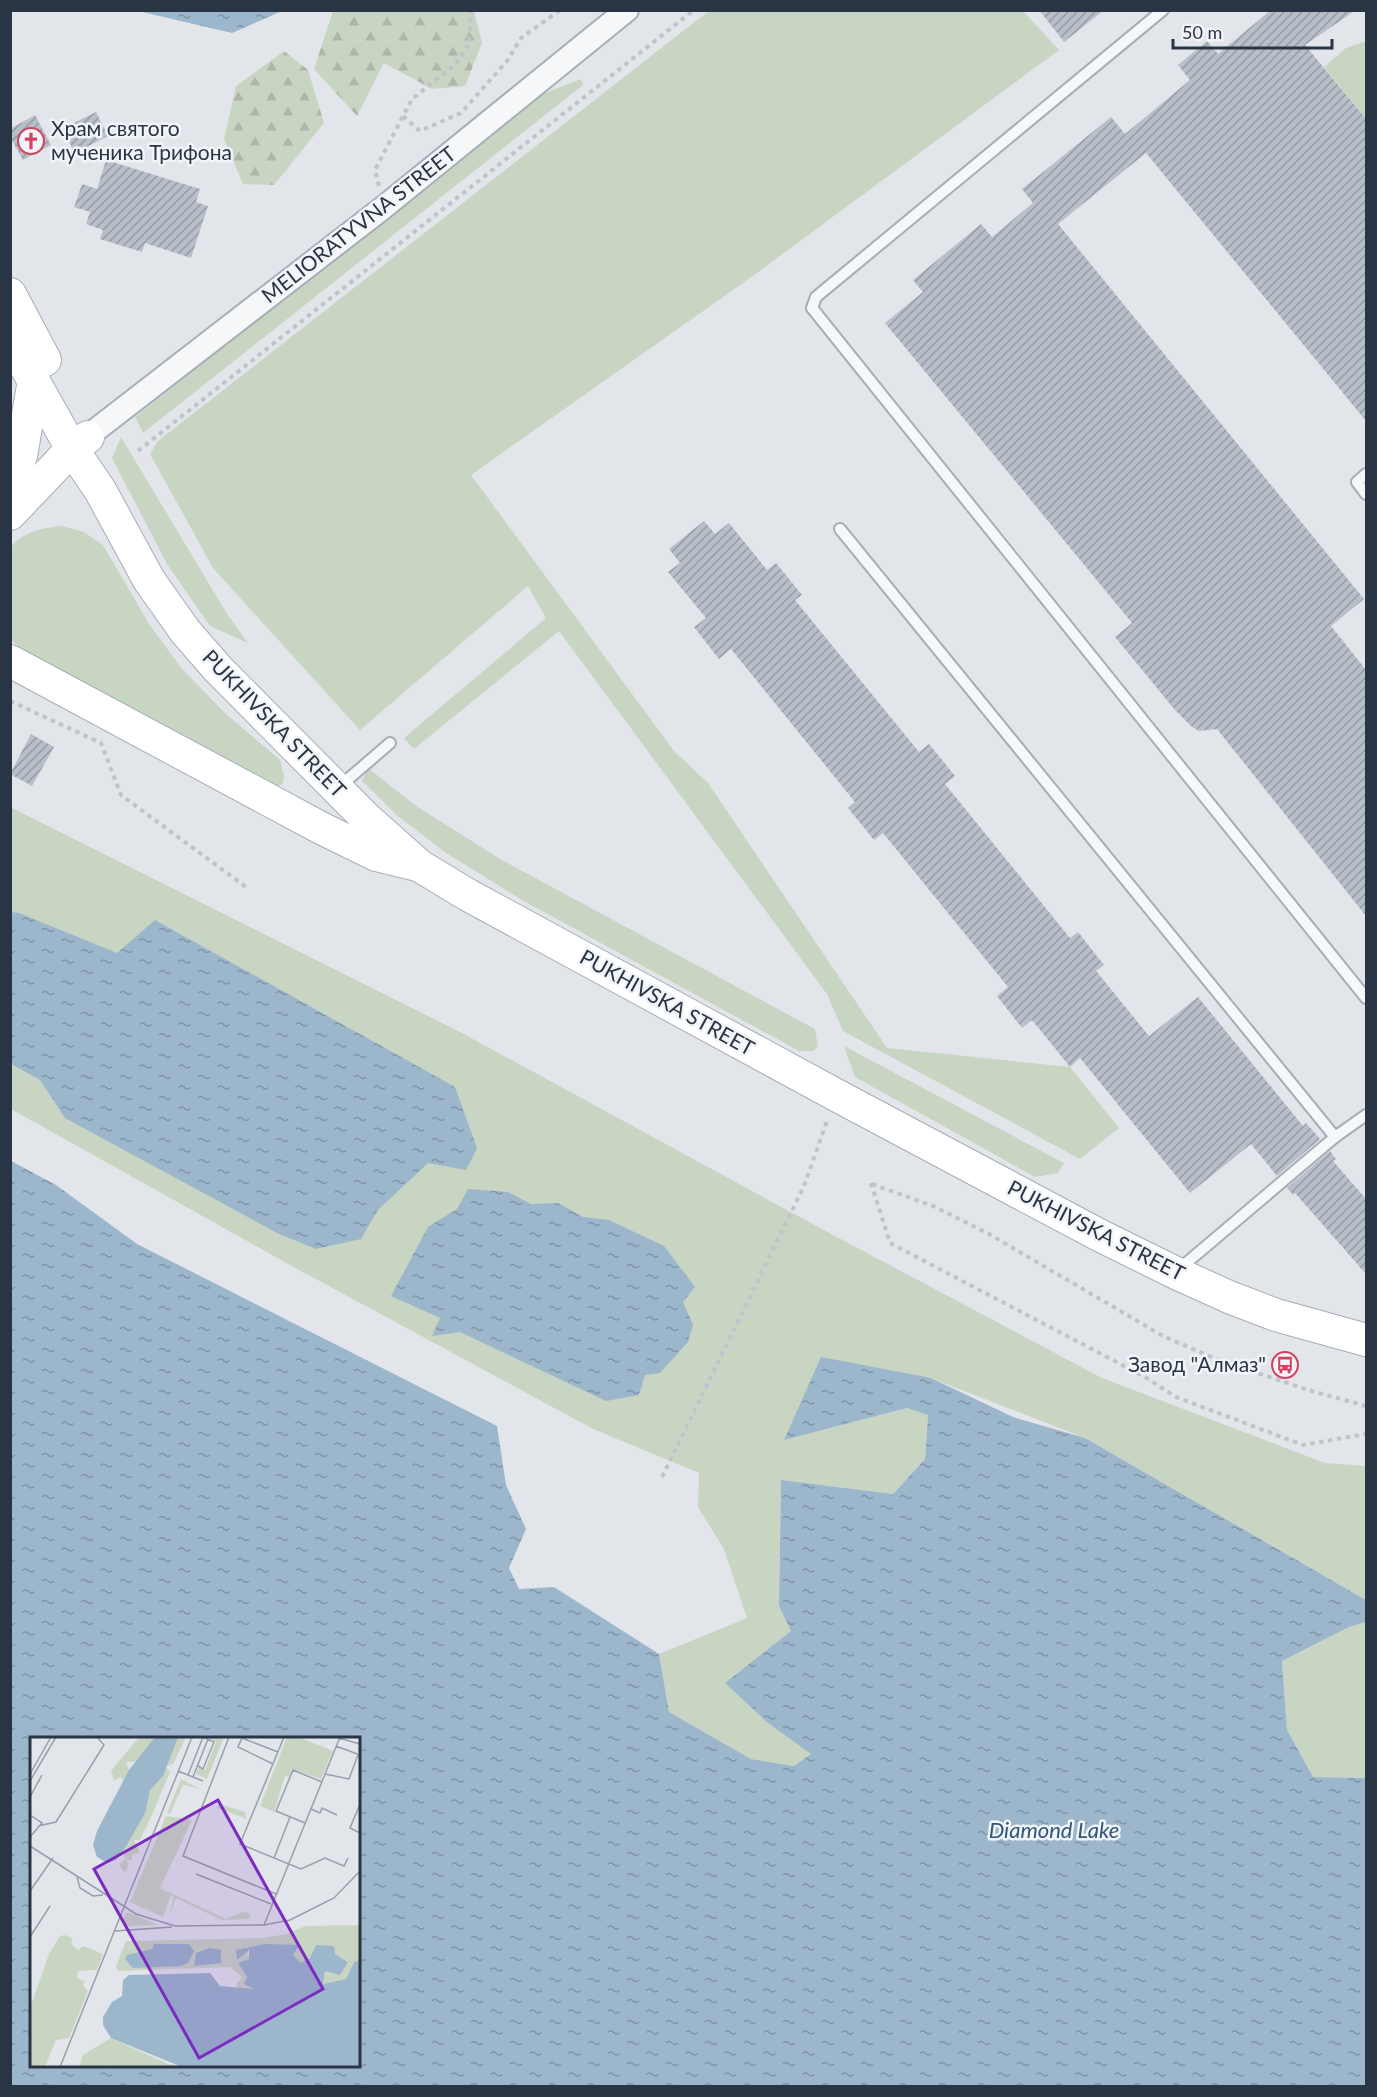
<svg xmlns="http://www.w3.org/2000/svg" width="1377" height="2097" font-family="Lato,sans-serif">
  <defs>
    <pattern id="forest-firs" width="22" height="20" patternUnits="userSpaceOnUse" patternTransform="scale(1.5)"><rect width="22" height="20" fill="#c8d5c3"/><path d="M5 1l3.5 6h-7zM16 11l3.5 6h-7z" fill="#acb7a9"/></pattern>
    <pattern id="water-ripples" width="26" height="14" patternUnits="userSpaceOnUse" patternTransform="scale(1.5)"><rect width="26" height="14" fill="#9cb6cc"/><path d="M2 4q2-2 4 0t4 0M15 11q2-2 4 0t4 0" fill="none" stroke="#7f95a7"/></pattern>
    <pattern id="building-hatch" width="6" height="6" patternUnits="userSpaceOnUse" patternTransform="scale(1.5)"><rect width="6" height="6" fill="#b9bfc9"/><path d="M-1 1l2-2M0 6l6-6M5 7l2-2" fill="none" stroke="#969ca5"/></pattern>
  </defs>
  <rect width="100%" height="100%" fill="#e2e6eb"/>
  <g fill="#c8d5c3">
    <polygon points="710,10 1023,11 1059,50 750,278 471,475 674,751 708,783 887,1048 1070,1067 1119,1128 1080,1159 843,1031 827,994 559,631 414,749 404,738 546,618 528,586 360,730 213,568 150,454 158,441"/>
    <polygon points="1363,42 1366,42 1366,119 1324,67 1346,48"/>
    <polygon points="581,79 583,85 143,433 135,417 535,97"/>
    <polygon points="121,437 227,614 248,643 210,626 167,564 112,458"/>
    <path d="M63,526L84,532L103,545L149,624L182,669L226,714L280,760L284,776L283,783L277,788L266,787L21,649L11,639V546C26,531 42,528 63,526Z"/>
    <polygon points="368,768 416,806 502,860 815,1029 818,1047 813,1051 799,1051 522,900 446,853 399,817 362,781"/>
    <polygon points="10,807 462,1033 820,1228 1102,1378 1325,1463 1366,1466 1366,1600 1085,1438 931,1378 784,1440 907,1408 928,1415 925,1459 893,1494 781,1480 779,1605 791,1631 726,1683 768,1723 812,1754 794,1766 751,1759 669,1712 659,1654 747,1618 724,1549 698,1507 699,1473 593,1429 290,1265 11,1109"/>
    <polygon points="844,1046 1064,1163 1058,1173 1035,1177 855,1077"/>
    <polygon points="1366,1622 1366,1778 1313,1777 1287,1730 1282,1661 1349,1627"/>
  </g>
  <g fill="url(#forest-firs)">
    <polygon points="333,11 474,11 482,43 465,86 432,89 384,63 357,116 314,69"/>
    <polygon points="284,51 308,70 324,123 274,185 243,184 224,139 236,86"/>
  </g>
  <g fill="url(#water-ripples)" fill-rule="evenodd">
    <polygon points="138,11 282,11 232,33"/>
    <polygon points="11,912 19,913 117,953 155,920 455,1087 477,1148 466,1170 428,1163 378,1210 361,1239 316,1249 277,1233 65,1118 40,1080 11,1064"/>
    <path d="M11,1161L56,1185L137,1244L497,1426L506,1485L526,1529L509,1568L519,1589L554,1587L659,1654L669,1712L751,1759L794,1766L811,1754L768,1723L725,1683L791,1631L779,1606L781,1480L893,1494L925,1459L928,1415L907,1408L784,1440L821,1357L931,1378L1013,1417L1085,1438L1366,1600V1622L1349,1627L1282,1661L1287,1730L1313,1777L1366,1778V2086H11ZM32,1738H358V2066H32Z"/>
    <polygon points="468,1189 508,1192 531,1204 558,1203 583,1217 609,1220 664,1246 695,1287 683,1302 693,1325 688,1342 660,1373 645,1375 639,1395 606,1401 460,1332 432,1336 440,1318 391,1296 428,1227 457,1209"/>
  </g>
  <g fill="url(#building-hatch)">
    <polygon points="1039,10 1104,10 1064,42"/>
    <polygon points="1271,10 1356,10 1305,45 1366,119 1366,421 1146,153 1058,224 1364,599 1331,626 1366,670 1366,916 1217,729 1199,731 1191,726 1175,710 1115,637 1132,623 885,323 923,292 913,280 981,224 992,237 1033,203 1022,189 1111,117 1125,134 1190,80 1178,65 1207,41 1218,54"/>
    <polygon points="96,112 108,136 75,153 62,129"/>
    <polygon points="35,115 51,145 23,160 10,137 10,129"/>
    <polygon points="106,160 200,189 196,202 208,206 191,258 145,243 142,252 100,239 103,230 86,224 90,212 74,207 82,184 97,189"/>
    <polygon points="704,521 715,534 729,523 767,570 776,563 802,595 795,600 919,752 929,744 955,776 945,784 1070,938 1078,932 1104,965 1096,971 1149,1036 1198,997 1303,1126 1306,1123 1320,1139 1277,1176 1251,1144 1190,1193 1080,1058 1070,1067 1032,1020 1022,1028 997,996 1008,987 883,833 874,840 848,808 855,802 731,649 719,659 694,627 706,618 668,572 680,563 669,549"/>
    <polygon points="31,734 54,747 32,786 10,774"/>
    <polygon points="1330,1151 1336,1159 1333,1161 1366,1199 1366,1274 1295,1193 1293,1195 1287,1188"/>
  </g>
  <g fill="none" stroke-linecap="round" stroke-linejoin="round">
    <defs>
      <g id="lane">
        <polyline points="1163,10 816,297 812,308 1366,998"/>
        <polyline points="1366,474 1357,482 1366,494"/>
        <polyline points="840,529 1335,1137"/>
        <polyline points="339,787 390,743"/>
        <polyline points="1178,1270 1335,1137 1366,1115"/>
      </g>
      <polyline id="street" points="88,436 384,207 627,10"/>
      <g id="secondary">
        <polyline points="10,294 45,360"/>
        <polyline points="10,339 72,449 100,490 149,580 185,631 218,669 367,819 420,866 468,895 836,1095 1099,1235 1176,1273 1229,1297 1276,1315 1366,1340"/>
        <polyline points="10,481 21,456 34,380"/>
        <polyline points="10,514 72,449 88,437"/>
        <polyline points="10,661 321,828 376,855 413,864"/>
      </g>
    </defs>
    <use href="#lane" stroke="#a7adb6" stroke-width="14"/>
    <use href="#street" stroke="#a7adb6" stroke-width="26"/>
    <use href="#secondary" stroke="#a7adb6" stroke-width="34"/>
    <g stroke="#c0c4ca" stroke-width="4" stroke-dasharray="4.5 4.5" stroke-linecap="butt">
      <polyline points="403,116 420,131 461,113 507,61 521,38 560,10"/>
      <polyline points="379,186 375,170 412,99 455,65 469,44 471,10"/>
      <polyline points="138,451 694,10"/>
      <polyline points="10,701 101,743 121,795 246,887"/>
      <polyline points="871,1183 890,1243 1145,1377 1176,1397 1303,1445 1366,1434"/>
      <polyline points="872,1184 933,1206 989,1234 1163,1336 1216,1359 1308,1390 1366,1406"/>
      <polyline points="662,1477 804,1186 828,1118"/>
    </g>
    <use href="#lane" stroke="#f5f7f9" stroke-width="10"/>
    <use href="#street" stroke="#f5f7f9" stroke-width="22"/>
    <use href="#secondary" stroke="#fff" stroke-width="32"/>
  </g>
  <defs>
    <symbol id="church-ring" viewBox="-11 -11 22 22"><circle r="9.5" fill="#f2f5f8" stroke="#d5425f" stroke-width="1.5"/><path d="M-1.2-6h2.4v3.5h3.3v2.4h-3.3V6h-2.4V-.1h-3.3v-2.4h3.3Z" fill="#d5425f"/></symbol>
    <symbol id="bus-ring" viewBox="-11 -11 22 22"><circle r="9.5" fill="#f2f5f8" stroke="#d5425f" stroke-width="1.5"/><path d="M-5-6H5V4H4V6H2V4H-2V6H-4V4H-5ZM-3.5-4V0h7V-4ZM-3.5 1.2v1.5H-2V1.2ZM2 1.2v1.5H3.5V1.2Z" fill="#d5425f"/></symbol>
  </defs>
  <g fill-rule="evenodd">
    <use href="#church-ring" x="16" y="126" width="30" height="30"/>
    <use href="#bus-ring" x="1270" y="1350" width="30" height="30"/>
  </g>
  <g text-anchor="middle" stroke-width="5" stroke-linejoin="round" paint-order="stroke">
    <g font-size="21" fill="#293444" stroke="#f2f5f8" text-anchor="start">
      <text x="51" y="136">Храм святого<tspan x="51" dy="24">мученика Трифона</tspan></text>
      <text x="1266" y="1372" text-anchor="end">Завод "Алмаз"</text>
    </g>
    <g font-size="21" fill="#293444" stroke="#f2f5f8">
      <text transform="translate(359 225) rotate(-38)" y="7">MELIORATYVNA STREET</text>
      <text transform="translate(274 724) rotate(46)" y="7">PUKHIVSKA STREET</text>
      <text transform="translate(667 1003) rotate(29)" y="7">PUKHIVSKA STREET</text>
      <text transform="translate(1096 1231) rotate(27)" y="7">PUKHIVSKA STREET</text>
    </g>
    <g font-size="22" font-style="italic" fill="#31557a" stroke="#f2f5f8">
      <text x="1054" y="1838">Diamond Lake</text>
    </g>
  </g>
  <g transform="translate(30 1737)">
    <rect width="330" height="330" fill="#e2e6eb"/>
    <path d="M177,0H194L177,42L166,37L168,31L175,33L186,5ZM257,0H269L303,14L291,42L262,32L259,40L255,39L244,75L230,69ZM151,42L170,52L153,48L140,77L137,76ZM189,67L215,75L217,82L187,71ZM136,79L162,83L130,151L196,182L214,174L221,178L219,182L192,183L146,161L139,179L144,160L141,158L133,180L100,165ZM96,176H100L128,188L96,189L92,184ZM330,188V223L324,225L316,242L293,247L295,234L318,224L305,217L280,221L271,226L263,218L270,209L217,210L219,222L209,227L217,239L214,247L225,250L220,253H210L206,248L212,240L200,230L88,234L86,230L96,204L232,201L257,197L275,189ZM35,198L43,202L41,207L48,213L53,209L73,217L67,233L48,234L47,241L55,244L53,249L58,254L39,301L26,303L15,330H0V271L19,217L30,199Z" fill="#c8d5c3"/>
    <path d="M109,0H126L109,24L96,25L100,35L96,44L90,40L84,44L81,34ZM145,0H156L143,27L136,29ZM137,31L140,35L122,78L110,103H104L110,116L102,118V124L95,122L99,127L95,136L89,128L95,122L93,111L120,49ZM81,301L138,327L152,330H84L53,318Z" fill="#c8d5c3"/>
    <path d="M53,318L84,330H49Z" fill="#c8d5c3"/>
    <path d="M125,0H148L133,39L120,53L115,76L95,111L86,123L77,126L67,120L63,108L67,94L99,33ZM124,207H159L164,214L158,226L151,229L103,231L95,222L97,218L122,212ZM234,207L270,208L263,218L271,226L280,221L286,208L304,209L305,217L318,225L310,238L295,234L293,247L316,242L324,225L330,223V330H152L81,301L73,288V280L82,265L92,259L93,243L99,238L180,236L190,249L224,252L214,247L217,240L208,226L219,222V213L207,223L206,213ZM180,211L191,213V226L164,229L166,216Z" fill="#9cb6cc"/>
    <path fill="none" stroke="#989fa8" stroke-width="1.5" d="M199,0L153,119L246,157M254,0L210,107L271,132L295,121L314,129L318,121M309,1L330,7M306,9L330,18M243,27L208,10L212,1L248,15M168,29L173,32L184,5L173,0M148,34L173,44M0,37L21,0M295,37L319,42L328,18M158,38L173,0M163,40L178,2M0,44L26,0M0,60L12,38M330,67L320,91L330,96M281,72L290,76L292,71L307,78M0,78L12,86L0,100M275,86L246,74L263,33L292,45M8,89L26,85L74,8L67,0M0,109L106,177L145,189L234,188L260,183L304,161L330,134M244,121L260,80M166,137L241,167M47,140L50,151L63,159L73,158M0,154L23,121M234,188L310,0M85,194L142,190M0,200L20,169M30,330L162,0"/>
    <path fill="#7b2cbf" fill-opacity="0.15" stroke="#7b2cbf" stroke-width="3" d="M188,63L293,252L169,321L64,132Z"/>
    <rect width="330" height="330" fill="none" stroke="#293444" stroke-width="3"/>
  </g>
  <rect width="1377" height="2097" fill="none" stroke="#293444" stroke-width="24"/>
  <path d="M1173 39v9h159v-9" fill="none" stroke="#293444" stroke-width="3"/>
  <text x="1182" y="39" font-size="18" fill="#293444" stroke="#f2f5f8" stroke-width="4.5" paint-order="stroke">50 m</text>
</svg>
